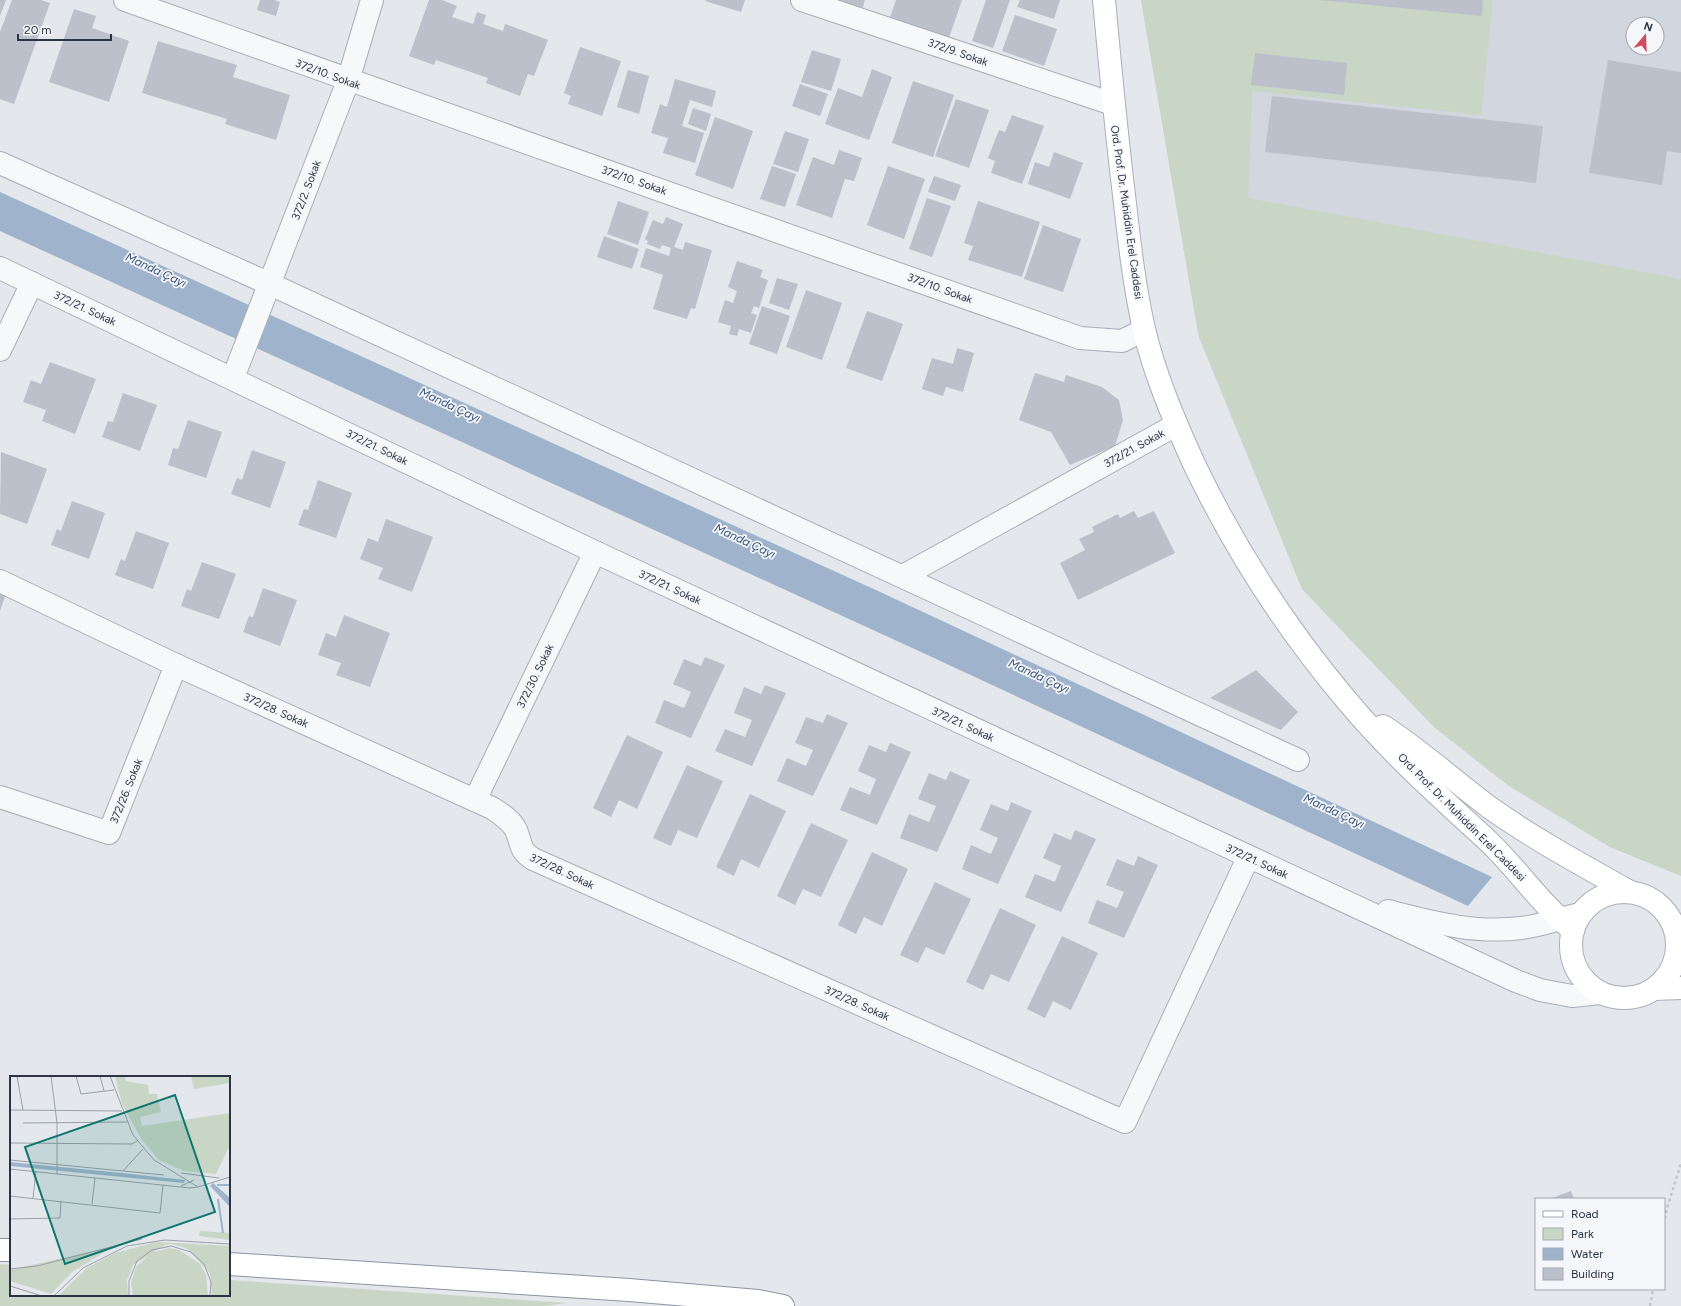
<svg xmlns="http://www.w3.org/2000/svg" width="1681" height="1306" font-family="Figtree,sans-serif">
  <rect width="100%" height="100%" fill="#e4e7ec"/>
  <path fill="#d2d6de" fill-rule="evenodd" d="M1141,0H1681V876L1610,847L1509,786L1434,727L1302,589L1199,338ZM1633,24H1657V48H1633Z"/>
  <g fill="#c9d6c5">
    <polygon points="1141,0 1493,0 1481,115 1252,91 1248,198 1681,279 1681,876 1610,847 1509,786 1434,727 1302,589 1198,333"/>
    <polygon points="0,1264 11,1265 11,1295 229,1295 229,1280 567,1303 545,1306 0,1306"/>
  </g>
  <polygon fill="#9fb4cc" points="0,192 878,591 1492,877 1468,906 908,646 0,231"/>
  <g fill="#bbc0ca">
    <polygon points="0,0 6,0 0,16"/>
    <polygon points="12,0 41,0 50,3 14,104 0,99 0,32"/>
    <polygon points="260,0 274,0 280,2 276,16 257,10"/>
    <polygon points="429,0 442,0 457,6 452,17 473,24 477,12 486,15 483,24 503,31 505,24 548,40 534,76 528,74 520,96 486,83 488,78 436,60 434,65 409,56"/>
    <polygon points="706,0 745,0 741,12 705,1"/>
    <polygon points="831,0 865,0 862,10"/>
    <polygon points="896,0 962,0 949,38 890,17"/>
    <polygon points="986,0 1010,0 993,48 972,41"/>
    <polygon points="1020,0 1060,0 1054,19 1017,7"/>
    <polygon points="1320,0 1483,0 1482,16"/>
    <polygon points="74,9 96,16 92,28 129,41 109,102 49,82"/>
    <polygon points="1015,15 1057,29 1044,66 1002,51"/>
    <polygon points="158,41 237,65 233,77 290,95 276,140 225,124 227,119 142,93"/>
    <polygon points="580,47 621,61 602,116 568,104 571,96 564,93"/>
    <polygon points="812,50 841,59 831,91 801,82"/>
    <polygon points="1255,53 1347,63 1344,95 1251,85"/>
    <polygon points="1608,60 1681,72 1681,153 1667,151 1662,185 1589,173"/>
    <polygon points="872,69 892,77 869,140 825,124 838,88 862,97"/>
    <polygon points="628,70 649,76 639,114 617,107"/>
    <polygon points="675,79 716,91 712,107 690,100 682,126 704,133 695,163 663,153 668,138 651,133 660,104 667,107"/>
    <polygon points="913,81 954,95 933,157 892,143"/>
    <polygon points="800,84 828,94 820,116 792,106"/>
    <polygon points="1272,96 1543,126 1536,183 1265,152"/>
    <polygon points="956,99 989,110 969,168 935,156"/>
    <polygon points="693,108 711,114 706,131 688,124"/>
    <polygon points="1012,115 1044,126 1022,184 991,173 995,161 988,158 999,130 1005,132"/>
    <polygon points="715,117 753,131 733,189 695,175"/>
    <polygon points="785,131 809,139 798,172 773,164"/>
    <polygon points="839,150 862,158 854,181 845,179 832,218 796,205 813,157 834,165"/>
    <polygon points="1054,152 1083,163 1070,199 1028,184 1035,162 1049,167"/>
    <polygon points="772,166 796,174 785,207 760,199"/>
    <polygon points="888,166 925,179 904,239 867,225"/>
    <polygon points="934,176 961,185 955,201 928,192"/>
    <polygon points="927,198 951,206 932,257 909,249"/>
    <polygon points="618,201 649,212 638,245 607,234"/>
    <polygon points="978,201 1040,222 1022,277 968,260 973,246 964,243"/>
    <polygon points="666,217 683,224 674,247 683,250 685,242 712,250 695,309 691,308 687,319 653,309 663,275 640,267 646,248 669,256 671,248 662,245 660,249 647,244 648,241 645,239 653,220 663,224"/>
    <polygon points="1043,225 1081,239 1063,292 1024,279"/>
    <polygon points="604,236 639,249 632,269 597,257"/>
    <polygon points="737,261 763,270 760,277 768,280 759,308 754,306 751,313 757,315 751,333 739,329 737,336 729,334 731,326 718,322 725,300 733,303 737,291 728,287"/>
    <polygon points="777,278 798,284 789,310 769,303"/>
    <polygon points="806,290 842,303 822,360 786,347"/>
    <polygon points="762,306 790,316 777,354 749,344"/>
    <polygon points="867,311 903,324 882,381 846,368"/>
    <polygon points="957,348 974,353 963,392 946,387 943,396 922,389 932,358 953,364"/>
    <polygon points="50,362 96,379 75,434 42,421 46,410 23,402 31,380 41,384"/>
    <polygon points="1035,373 1064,382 1066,375 1102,387 1119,400 1123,420 1115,446 1070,465 1051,432 1019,420"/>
    <polygon points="123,393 157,405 140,451 102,437 108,421 113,422"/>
    <polygon points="188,420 222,432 206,478 168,465 173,448 178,449"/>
    <polygon points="252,450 286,462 270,508 231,494 237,478 242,480"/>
    <polygon points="1,452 47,469 27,524 0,514"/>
    <polygon points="318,480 352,493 336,538 298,525 304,509 308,510"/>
    <polygon points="72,501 105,513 89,559 51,545 57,529 61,531"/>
    <polygon points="1134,511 1138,518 1154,511 1175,553 1078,600 1060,563 1085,550 1079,539 1094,532 1092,527 1118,514 1120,518"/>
    <polygon points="386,519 433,537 412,592 378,579 383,568 360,559 368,538 378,542"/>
    <polygon points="136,531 169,543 153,589 115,575 121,559 125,561"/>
    <polygon points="202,562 236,574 219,619 181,606 187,589 191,591"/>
    <polygon points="263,588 297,600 280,646 243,632 249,616 253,617"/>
    <polygon points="0,592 6,594 0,611"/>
    <polygon points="344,615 390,633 370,687 336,675 341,663 318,655 326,633 336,637"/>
    <polygon points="705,657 725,665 691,738 655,723 664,700 684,708 691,692 673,684 684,659 701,666"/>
    <polygon points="1256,670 1298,712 1281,730 1210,698"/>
    <polygon points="765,685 786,693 752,766 715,751 725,729 745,737 752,720 734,713 744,687 761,694"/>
    <polygon points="827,714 848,723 813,796 777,781 787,758 806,766 813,750 795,743 806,717 823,723"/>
    <polygon points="627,735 663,752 637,809 619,800 611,817 593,808"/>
    <polygon points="890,743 911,752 877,825 840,810 850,787 870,795 876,779 858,771 869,745 886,752"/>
    <polygon points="687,765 723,781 697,838 678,830 671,846 653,838"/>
    <polygon points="950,771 970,780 937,852 900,838 909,814 929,822 936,806 918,799 929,773 946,780"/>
    <polygon points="750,794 786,811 759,868 741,859 734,876 716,867"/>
    <polygon points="1011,802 1032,811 998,884 962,869 971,845 991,854 998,838 980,830 991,804 1008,811"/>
    <polygon points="811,823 848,840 821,897 803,889 795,905 777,896"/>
    <polygon points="1075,830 1096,839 1061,912 1025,897 1035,874 1055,882 1061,866 1043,858 1054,833 1071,840"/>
    <polygon points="872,852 908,869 882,926 864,917 856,934 838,925"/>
    <polygon points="1138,856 1158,865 1124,938 1088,923 1097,900 1117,908 1124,892 1106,885 1117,859 1134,866"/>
    <polygon points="935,882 971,899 944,955 926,947 918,963 900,955"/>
    <polygon points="1000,908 1036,925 1009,982 991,974 983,990 966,982"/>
    <polygon points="1062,936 1098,953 1071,1010 1053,1001 1045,1018 1027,1009"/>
    <polygon points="1571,1191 1574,1199 1549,1199"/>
  </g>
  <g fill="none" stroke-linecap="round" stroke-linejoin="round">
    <defs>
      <g id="minor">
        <polyline points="802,0 1113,104"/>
        <polyline points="0,163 270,284 1298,760"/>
        <polyline points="0,268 595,552 1516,981 1540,990 1572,996 1601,993"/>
        <polyline points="0,350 32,283"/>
        <polyline points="233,378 348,81 372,0"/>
        <path d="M0,581L176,665L492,808C501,814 511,820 516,830C522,844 519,850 533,859L1125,1122L1248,858"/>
        <polyline points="0,797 109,833 176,665"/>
        <polyline points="475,800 595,552"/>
        <path d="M1388,911C1432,922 1475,934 1521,928C1541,926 1561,918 1580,914"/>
      </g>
      <g id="tertiary">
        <path d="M125,0C442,115 762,225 1080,338L1122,341L1144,330"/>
        <polyline points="903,576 1176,425"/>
      </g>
      <g id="secondary">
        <path d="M1104,0C1110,65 1116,130 1124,195C1129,239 1134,285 1144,329C1155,376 1175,422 1195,466C1236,551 1287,630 1348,702C1390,752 1439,796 1487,840C1517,868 1541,905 1573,930"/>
        <path d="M1383,726C1420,750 1453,780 1489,807C1534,839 1582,865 1630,892"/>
        <circle cx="1624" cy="945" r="53"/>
        <polyline points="1654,989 1681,988"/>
      </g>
      <g id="motorway">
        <polyline points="0,1250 11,1250"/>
        <polyline points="229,1264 629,1290 758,1301 783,1306"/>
      </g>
    </defs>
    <use href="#minor" stroke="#a9aeb7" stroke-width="24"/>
    <use href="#tertiary" stroke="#a9aeb7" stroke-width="24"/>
    <use href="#secondary" stroke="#a9aeb7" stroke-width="24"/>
    <use href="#motorway" stroke="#8b94a3" stroke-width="24"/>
    <g stroke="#c2c5cb" stroke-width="2.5" stroke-dasharray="3 3" stroke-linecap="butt">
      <polyline points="1664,1225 1667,1208 1681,1164"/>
      <polyline points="1650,1306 1653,1289"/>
    </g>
    <use href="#minor" stroke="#f7f8fa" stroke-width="22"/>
    <use href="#tertiary" stroke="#f7f8fa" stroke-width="22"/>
    <use href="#secondary" stroke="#fff" stroke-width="22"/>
    <use href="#motorway" stroke="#fff" stroke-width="22"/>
  </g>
  <g text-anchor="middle" stroke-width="3.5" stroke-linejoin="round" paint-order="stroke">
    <g font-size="11" fill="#2b3445" stroke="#f4f6f9">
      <text transform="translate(958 52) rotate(19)" y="4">372/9. Sokak</text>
      <text transform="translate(328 74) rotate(20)" y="4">372/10. Sokak</text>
      <text transform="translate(634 180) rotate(19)" y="4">372/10. Sokak</text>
      <text transform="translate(306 190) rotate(-69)" y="4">372/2. Sokak</text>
      <text transform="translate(1127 212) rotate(82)" y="4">Ord. Prof. Dr. Muhiddin Erel Caddesi</text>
      <text transform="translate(940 288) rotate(20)" y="4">372/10. Sokak</text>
      <text transform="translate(85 308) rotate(25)" y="4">372/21. Sokak</text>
      <text transform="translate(377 447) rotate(26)" y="4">372/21. Sokak</text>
      <text transform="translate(1134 448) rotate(-29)" y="4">372/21. Sokak</text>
      <text transform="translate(670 587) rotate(25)" y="4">372/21. Sokak</text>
      <text transform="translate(535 676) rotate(-64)" y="4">372/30. Sokak</text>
      <text transform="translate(276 710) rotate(24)" y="4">372/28. Sokak</text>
      <text transform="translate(963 724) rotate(25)" y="4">372/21. Sokak</text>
      <text transform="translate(126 791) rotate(-68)" y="4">372/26. Sokak</text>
      <text transform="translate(1462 817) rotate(45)" y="4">Ord. Prof. Dr. Muhiddin Erel Caddesi</text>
      <text transform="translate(1257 861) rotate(25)" y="4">372/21. Sokak</text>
      <text transform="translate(562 871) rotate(25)" y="4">372/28. Sokak</text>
      <text transform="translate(857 1003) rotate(24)" y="4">372/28. Sokak</text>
    </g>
    <g font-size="12" font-style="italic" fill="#34527a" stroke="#f4f6f9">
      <text transform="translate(156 270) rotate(25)" y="4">Manda Çayı</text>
      <text transform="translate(450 405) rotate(25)" y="4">Manda Çayı</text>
      <text transform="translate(745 541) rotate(25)" y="4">Manda Çayı</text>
      <text transform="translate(1039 676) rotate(25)" y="4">Manda Çayı</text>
      <text transform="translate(1334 811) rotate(25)" y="4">Manda Çayı</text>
    </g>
  </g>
  <g transform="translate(10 1076)">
    <rect width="220" height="220" fill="#e4e7ec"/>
    <path d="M105,0H114L116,5L138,9L139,18H147L151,36L130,41L132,50L220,37V69L206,98L174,95L149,84L132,64L112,28ZM181,0H220V7L184,13ZM190,155L220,157V164L189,160ZM146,166L220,170V220H202L200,197L176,172L162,168L155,169L123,189L117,204L118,220H48L77,192L105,177ZM105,170L62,196L41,218L0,205V194ZM159,172L169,174L190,188L196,198L198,220H123L121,207L126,191L141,177Z" fill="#c9d6c5"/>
    <path d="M0,86L111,97L175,104L174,107L0,90ZM203,107L220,122V131L200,110Z" fill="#9fb4cc"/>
    <path fill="none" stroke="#9fb4cc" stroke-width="2" d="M207,109H220M208,123L213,157"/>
    <path fill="none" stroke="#9a9fa9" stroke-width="1" d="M7,0L13,34M41,0L47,47V98M66,0L71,18L104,14M90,0L94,15M100,0L123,59L144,84L188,111L220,101M0,34L112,35M13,47L117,46M0,67L122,68L127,65M0,84L154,99M0,93L180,112L188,111M113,95L133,73M171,97L209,102M171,110L184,104M0,120L150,137L153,109M23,122L26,95M82,128L85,102M0,143L50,142L51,125M0,193L27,190L132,163M0,210L32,220M44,220L73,192L117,170L155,164L220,168M119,220V205L127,185L142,174L161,170L181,176L194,188L201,206L200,220"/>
    <path fill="#0f766e" fill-opacity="0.15" stroke="#0f766e" stroke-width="2" d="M165,19L205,136L55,188L15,71Z"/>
    <rect width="220" height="220" fill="none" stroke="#2b3445" stroke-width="2"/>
  </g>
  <rect x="1535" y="1198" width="130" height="92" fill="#f4f6f9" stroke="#a4a8b1"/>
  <rect x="1543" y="1211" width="20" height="6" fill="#ffffff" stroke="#a4a8b1"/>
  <text x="1571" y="1218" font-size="12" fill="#2b3445">Road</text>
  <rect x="1543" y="1228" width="20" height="12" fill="#c9d6c5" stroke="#a4a8b1"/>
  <text x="1571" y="1238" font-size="12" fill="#2b3445">Park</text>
  <rect x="1543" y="1248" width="20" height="12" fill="#9fb4cc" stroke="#a4a8b1"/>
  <text x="1571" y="1258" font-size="12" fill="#2b3445">Water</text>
  <rect x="1543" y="1268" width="20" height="12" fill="#bbc0ca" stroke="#a4a8b1"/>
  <text x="1571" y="1278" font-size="12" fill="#2b3445">Building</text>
  <g transform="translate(1645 36) rotate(19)"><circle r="19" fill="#f4f6f9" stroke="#a4a8b1"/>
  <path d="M0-3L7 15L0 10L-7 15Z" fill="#d1495b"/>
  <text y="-6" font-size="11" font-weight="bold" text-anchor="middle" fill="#2b3445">N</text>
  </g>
  <path d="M18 34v6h93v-6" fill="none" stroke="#2b3445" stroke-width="2"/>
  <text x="24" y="34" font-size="12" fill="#2b3445" stroke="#f4f6f9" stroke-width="3" paint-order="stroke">20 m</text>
</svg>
